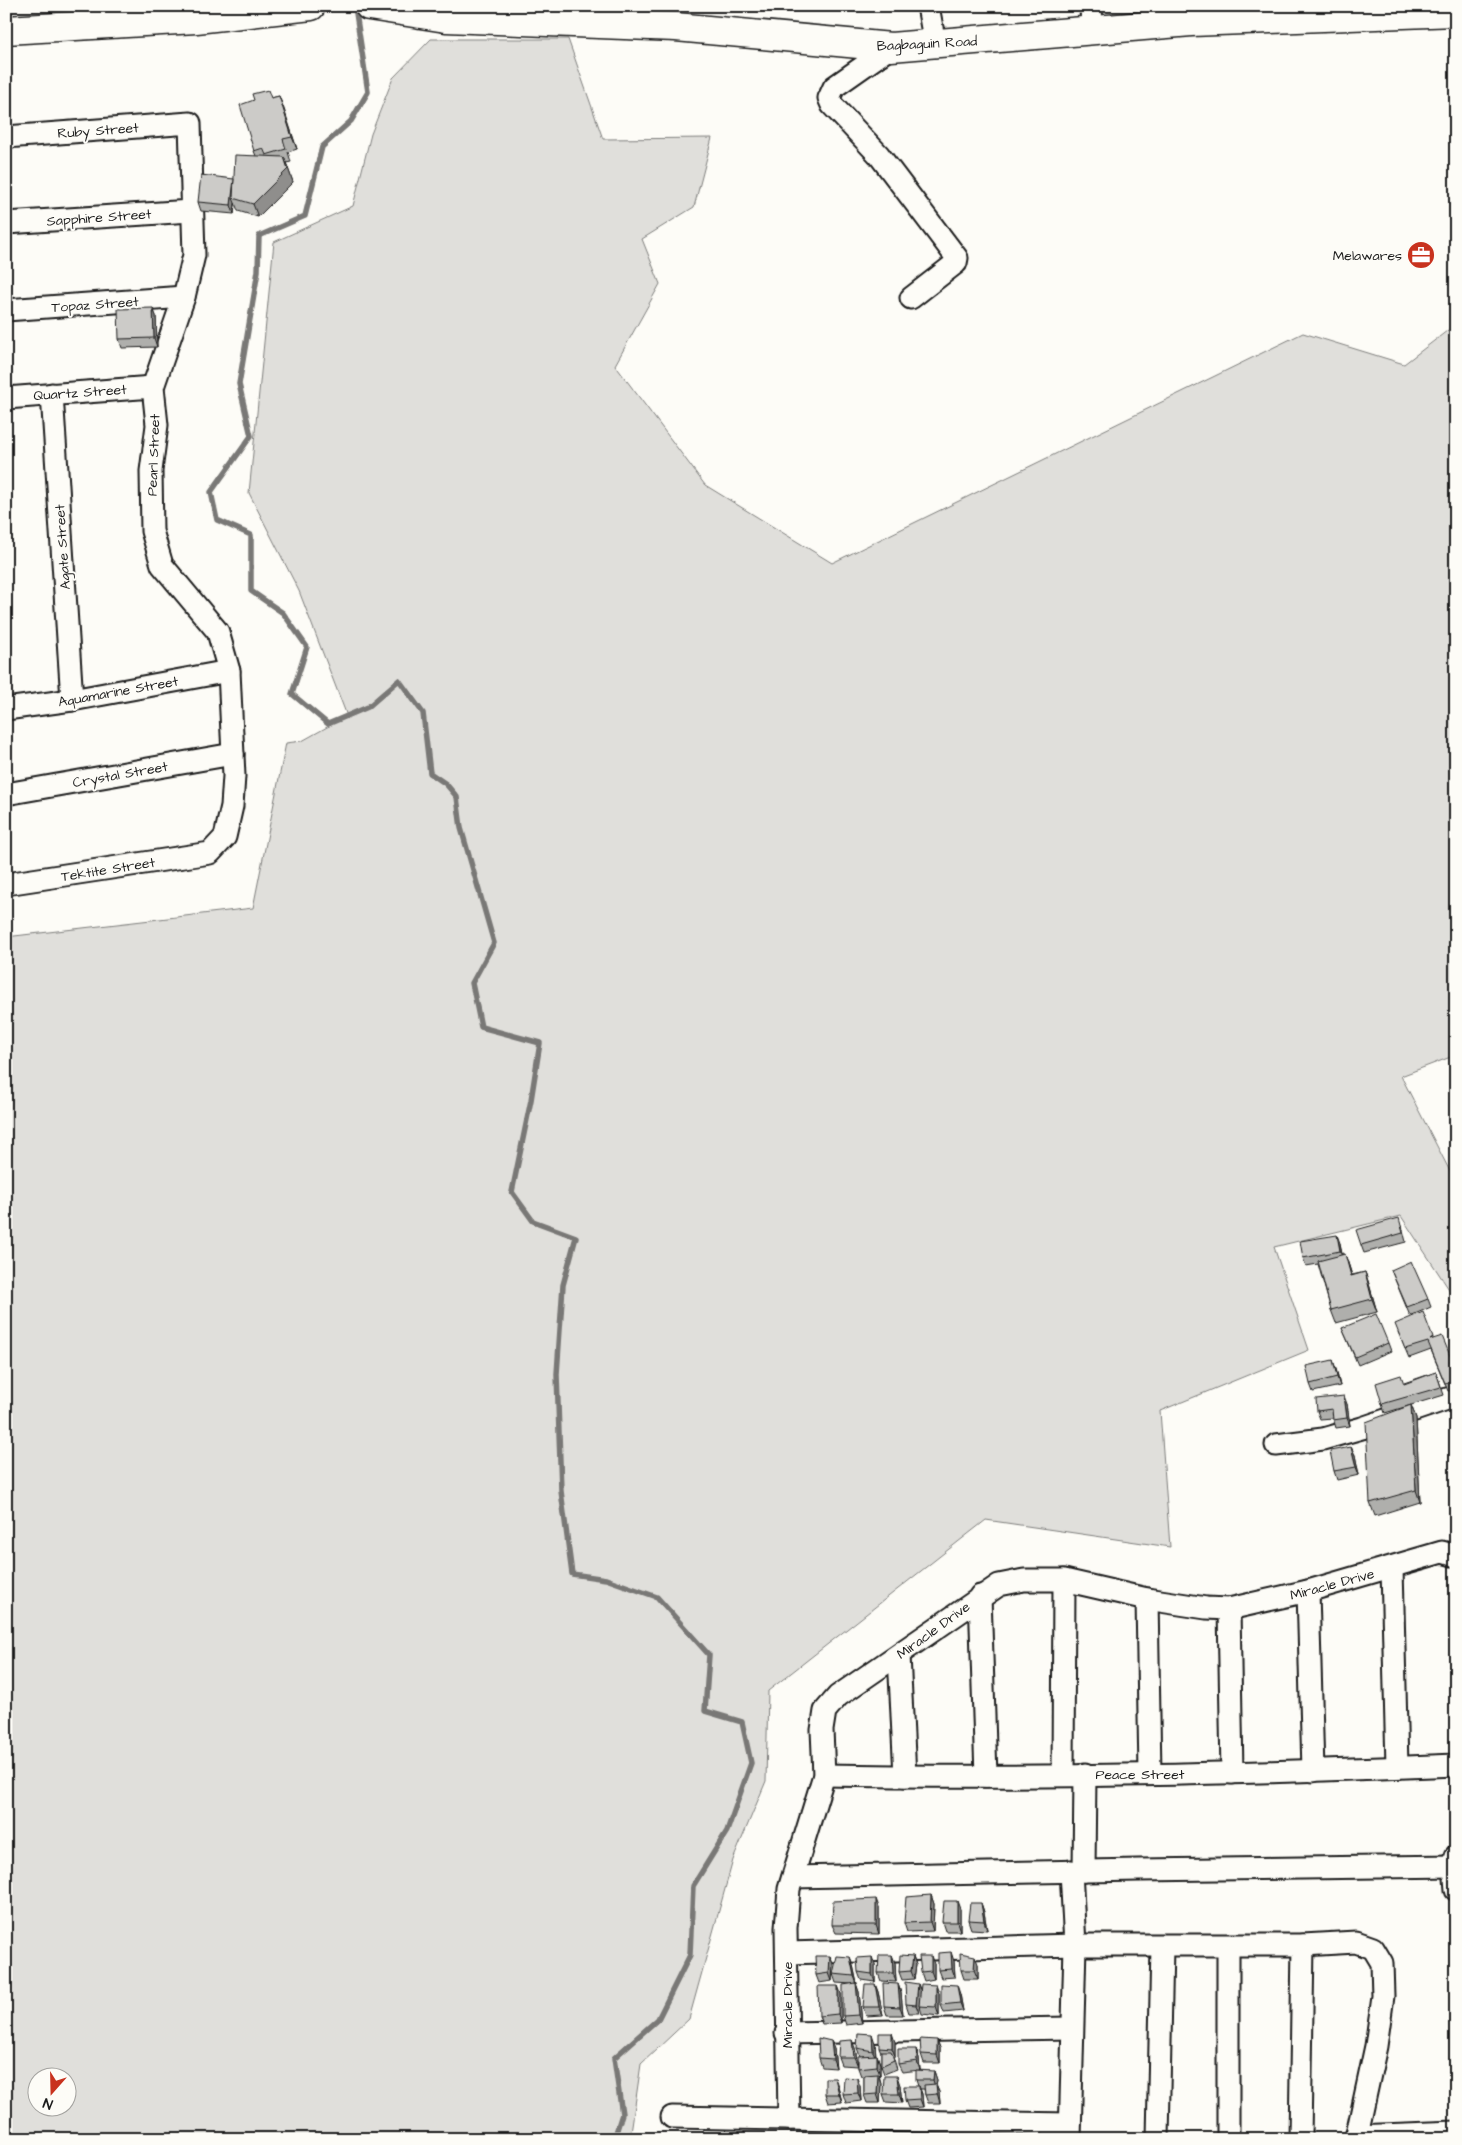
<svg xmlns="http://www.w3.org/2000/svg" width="1462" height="2145" font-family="'Architects Daughter',sans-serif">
  <rect width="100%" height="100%" fill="#fdfcf7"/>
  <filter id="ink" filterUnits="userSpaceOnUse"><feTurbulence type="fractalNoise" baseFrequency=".02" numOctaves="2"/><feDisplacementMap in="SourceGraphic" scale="10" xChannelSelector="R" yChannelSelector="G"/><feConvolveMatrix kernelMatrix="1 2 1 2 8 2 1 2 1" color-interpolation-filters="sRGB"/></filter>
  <g filter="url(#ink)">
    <path fill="#e0dfdb" stroke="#7e7e7c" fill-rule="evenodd" d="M431,39H568L603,139L712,138L694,207L642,239L660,284L615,365L705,485L832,563L1303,333L1404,364L1456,324V1055L1401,1076L1456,1183V1300L1401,1216L1274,1247L1309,1350L1160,1411L1170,1547L986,1520L768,1691L766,1781L733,1860L689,2019L641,2064L630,2139H6V937L253,908L286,743L302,741L347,716L299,591L249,493L274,242L353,206L371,134L393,78ZM38,2078H68V2108H38Z"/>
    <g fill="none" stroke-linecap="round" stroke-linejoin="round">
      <polyline stroke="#797876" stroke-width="5.5" points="356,13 368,92 351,121 322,147 305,216 259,236 258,271 239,384 251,436 211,492 217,520 251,535 251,591 283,613 307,647 292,694 328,724 368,707 399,680 423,713 430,773 446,784 457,797 461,828 494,943 472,983 481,1027 540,1043 531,1100 512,1192 533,1221 576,1237 563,1285 557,1374 561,1491 572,1574 606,1579 657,1597 709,1655 705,1711 742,1722 751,1763 727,1831 693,1886 690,1955 658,2019 614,2058 622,2114 614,2139"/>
      <defs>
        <g id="street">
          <polyline points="928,6 935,44"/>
          <polyline points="1091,6 1092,30"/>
          <polyline points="891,47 834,87 829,98 832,105 879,155 957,258 956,263 911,298"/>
          <polyline points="6,137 190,123 194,255 184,297 153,387 157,425 151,471 152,531 162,565 218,632 229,671 234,776 232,806 225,837 210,853 6,884"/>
          <polyline points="6,223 191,211"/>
          <polyline points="6,310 184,297"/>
          <polyline points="52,394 72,700"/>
          <polyline points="6,398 153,387"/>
          <polyline points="6,709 72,700 229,671"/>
          <polyline points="6,794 233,754"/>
          <polyline points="1276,1445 1323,1439 1362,1428 1456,1396"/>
          <polyline points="1392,1568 1397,1767"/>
          <polyline points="1308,1591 1313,1771"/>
          <polyline points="980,1596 986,1776"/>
          <polyline points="1147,1599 1150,1774"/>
          <polyline points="1229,1609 1232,1773"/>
          <polyline points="899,1655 905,1776"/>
          <path d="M824,1775C1035,1779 1246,1774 1456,1765"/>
          <polyline points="1063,1775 1064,1580"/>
          <polyline points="1456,1856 1454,1866 1456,1890"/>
          <polyline points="1084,1871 1085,1774"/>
          <polyline points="793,1877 1139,1870 1456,1866"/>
          <polyline points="787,1953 1075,1945 1303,1945 1356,1942 1373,1948 1382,1963 1383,1996 1376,2046 1356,2139"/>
          <polyline points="786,2033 1071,2028"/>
          <polyline points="672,2117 1070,2124"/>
          <polyline points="789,2119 786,1928 789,1889 824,1775 822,1730 825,1711 838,1696 999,1585 1024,1580 1064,1580 1147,1599 1206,1608 1229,1609 1308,1591 1442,1552 1456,1556"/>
          <polyline points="1356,2136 1456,2132"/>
          <polyline points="1070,2139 1075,1945 1071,1871"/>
          <polyline points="1158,2139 1162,1946"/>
          <polyline points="1228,2139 1228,1946"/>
          <polyline points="1300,2139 1303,1945"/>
        </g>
        <g id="secondary">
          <polyline points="369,6 446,18 676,27 891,47 1191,22 1456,12"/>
          <polyline points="6,30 196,19 311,6"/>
        </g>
      </defs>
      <use href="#street" stroke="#1c1c1c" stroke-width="25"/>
      <use href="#secondary" stroke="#1c1c1c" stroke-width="31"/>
      <use href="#street" stroke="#fdfcf7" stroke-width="21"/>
      <use href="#secondary" stroke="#fdfcf7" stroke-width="28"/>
    </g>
    <g fill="#afafac" stroke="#1c1c1c">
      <polygon points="279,96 297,149 288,152 291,162 286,163 293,182 258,217 238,211 235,203 234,214 201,211 198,202 234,179 256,156 254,151 271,98"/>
      <polygon points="153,308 156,316 157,347 122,348 119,339"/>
      <polygon points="1402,1226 1406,1242 1364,1253 1361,1245"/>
      <polygon points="1340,1243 1342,1254 1345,1254 1352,1275 1365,1272 1369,1284 1377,1312 1336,1323 1331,1310 1318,1264 1306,1266 1303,1258"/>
      <polygon points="1391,1270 1428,1299 1431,1307 1410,1316"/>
      <polygon points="1342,1328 1388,1343 1391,1351 1358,1365"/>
      <polygon points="1398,1332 1434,1339 1452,1361 1456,1359 1456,1390 1448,1391 1431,1350 1409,1358"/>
      <polygon points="1336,1369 1340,1386 1313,1392 1310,1384"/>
      <polygon points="1436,1372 1444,1395 1385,1413 1382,1404 1404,1383"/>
      <polygon points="1347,1404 1350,1426 1336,1428 1333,1418 1320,1419 1317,1411"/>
      <polygon points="1411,1405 1416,1418 1420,1502 1375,1516 1370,1503"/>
      <polygon points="1351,1447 1355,1455 1359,1475 1337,1480 1334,1471"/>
      <polygon points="931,1895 934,1904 933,1931 907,1932 904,1923"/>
      <polygon points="981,1903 984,1912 987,1930 971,1929 968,1920"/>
      <polygon points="879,1907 879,1934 836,1933 832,1925"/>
      <polygon points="960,1909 960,1931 945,1931 942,1922"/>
      <polygon points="892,1955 895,1963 896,1982 881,1981 878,1973"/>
      <polygon points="830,1956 833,1964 832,1981 819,1983 816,1975"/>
      <polygon points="913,1956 916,1965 914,1979 902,1980 899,1972"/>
      <polygon points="850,1957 853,1965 857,1984 856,1984 859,1992 862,2023 846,2025 843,2016 851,1984 836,1983 833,1974"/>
      <polygon points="954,1961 955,1977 941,1978 938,1970"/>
      <polygon points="934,1964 934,1979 924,1981 921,1972"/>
      <polygon points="978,1964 978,1979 964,1979 961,1970"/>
      <polygon points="875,1965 875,1982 861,1980 858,1972"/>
      <polygon points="875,1984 878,1992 883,2015 866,2016 863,2007"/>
      <polygon points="898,1984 901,1993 903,2015 887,2015 884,2006"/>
      <polygon points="918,1984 920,1991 939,1993 939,2016 922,2014 920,2007 919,2013 909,2013 906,2004"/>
      <polygon points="838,1986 841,1994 841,2023 822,2024 819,2016"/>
      <polygon points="960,1994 963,2011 944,2013 941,2005"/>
      <polygon points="937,2040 940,2048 940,2063 924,2063 921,2054"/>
      <polygon points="895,2042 895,2056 893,2056 897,2069 884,2074 881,2066 881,2052 879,2047"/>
      <polygon points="875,2043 876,2056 877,2055 880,2064 880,2075 879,2075 881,2083 880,2103 867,2103 864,2095 864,2076 861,2076 858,2068 860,2056 857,2048"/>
      <polygon points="855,2048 858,2066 841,2065 838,2057"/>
      <polygon points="834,2049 836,2068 822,2067 819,2058"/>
      <polygon points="916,2049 919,2058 920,2070 902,2072 898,2064"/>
      <polygon points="934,2071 937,2080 936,2085 939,2092 940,2103 928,2103 925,2095 924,2089 920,2089 922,2094 923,2107 908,2108 905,2100 918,2086 916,2080"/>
      <polygon points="900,2085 902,2103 886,2102 883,2094"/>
      <polygon points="838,2086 842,2102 828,2103 825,2094"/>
      <polygon points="860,2086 861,2101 846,2103 843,2094"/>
    </g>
    <g fill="#8f8e8c" stroke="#1c1c1c">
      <polygon points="279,96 284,109 297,149 292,137"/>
      <polygon points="284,157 293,182 258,217 253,204"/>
      <polygon points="234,179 237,187 233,198 235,203 234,214 231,205"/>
      <polygon points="153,308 156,316 157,347 154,338"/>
      <polygon points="1337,1235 1340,1243 1343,1260 1340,1251"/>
      <polygon points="1345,1254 1349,1266 1355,1288 1351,1276"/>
      <polygon points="1365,1272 1369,1284 1377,1312 1372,1299"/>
      <polygon points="1333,1360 1336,1369 1340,1386 1337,1377"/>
      <polygon points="1344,1396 1347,1404 1350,1426 1347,1418"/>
      <polygon points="1411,1405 1416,1418 1420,1502 1416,1490"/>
      <polygon points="1351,1447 1355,1455 1359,1475 1356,1467"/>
      <polygon points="931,1895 934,1904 933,1931 930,1922"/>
      <polygon points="876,1899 879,1907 879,1934 876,1925"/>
      <polygon points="957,1901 960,1909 960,1931 957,1922"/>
      <polygon points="981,1903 984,1912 987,1930 984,1921"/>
      <polygon points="951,1952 954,1961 955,1977 952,1969"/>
      <polygon points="892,1955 895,1963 896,1982 893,1973"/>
      <polygon points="830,1956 833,1964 832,1981 829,1973"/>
      <polygon points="913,1956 916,1965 914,1979 911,1971"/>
      <polygon points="931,1956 934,1964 934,1979 931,1971"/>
      <polygon points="975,1956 978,1964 978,1979 974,1970"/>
      <polygon points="850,1957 853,1965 857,1984 854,1976"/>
      <polygon points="872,1957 875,1965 875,1982 872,1974"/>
      <polygon points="856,1983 859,1992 862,2023 859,2015"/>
      <polygon points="875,1984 878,1992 883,2015 879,2007"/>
      <polygon points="898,1984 901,1993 903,2015 900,2007"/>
      <polygon points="918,1984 921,1992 919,2013 916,2005"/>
      <polygon points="936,1985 939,1993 939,2016 936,2007"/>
      <polygon points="957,1985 960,1994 963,2011 960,2003"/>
      <polygon points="838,1986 841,1994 841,2023 838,2014"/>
      <polygon points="892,2033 895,2042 895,2056 892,2048"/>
      <polygon points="872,2034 875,2043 876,2059 873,2051"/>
      <polygon points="852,2040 855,2048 858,2066 854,2057"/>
      <polygon points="937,2040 940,2048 940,2063 937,2055"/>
      <polygon points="831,2041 834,2049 836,2068 833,2059"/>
      <polygon points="916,2049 919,2058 920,2070 917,2061"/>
      <polygon points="877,2055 880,2064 880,2075 877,2066"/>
      <polygon points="934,2071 937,2080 936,2085 939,2092 940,2103 933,2080"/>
      <polygon points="878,2074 881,2083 880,2103 877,2094"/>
      <polygon points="897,2076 900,2085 902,2103 899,2094"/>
      <polygon points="835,2078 838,2086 842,2102 839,2094"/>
      <polygon points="857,2078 860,2086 861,2101 858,2093"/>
      <polygon points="919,2086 922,2094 923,2107 920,2099"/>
    </g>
    <g fill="#cccbc8" stroke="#1c1c1c">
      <polygon points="268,90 271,98 279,96 292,137 283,139 286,149 266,155 263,148 254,151 240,105 254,100 252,94"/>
      <polygon points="235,155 284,157 288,169 253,204 233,198"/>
      <polygon points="201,175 234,179 231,205 198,202"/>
      <polygon points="153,308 154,338 119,339 118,309"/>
      <polygon points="1399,1218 1403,1233 1361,1245 1356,1230"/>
      <polygon points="1337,1235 1340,1251 1303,1258 1300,1241"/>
      <polygon points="1345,1254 1351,1276 1365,1272 1372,1299 1331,1310 1318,1261"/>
      <polygon points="1411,1261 1428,1299 1407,1307 1391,1270"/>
      <polygon points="1423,1312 1433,1338 1430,1340 1442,1336 1451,1358 1450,1362 1456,1359 1456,1381 1445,1383 1428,1342 1405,1349 1395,1324"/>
      <polygon points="1376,1314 1388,1343 1355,1357 1342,1328"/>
      <polygon points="1333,1360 1337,1377 1310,1384 1306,1366"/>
      <polygon points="1436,1372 1441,1387 1382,1404 1376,1383 1401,1375 1404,1384"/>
      <polygon points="1344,1396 1347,1418 1333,1420 1332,1409 1317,1411 1316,1399"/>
      <polygon points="1411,1405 1416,1490 1370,1503 1366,1422"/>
      <polygon points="1351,1447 1356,1467 1334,1471 1330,1451"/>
      <polygon points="931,1895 930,1922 904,1923 906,1897"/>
      <polygon points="876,1899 876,1925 832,1925 833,1901"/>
      <polygon points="944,1901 957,1901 957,1922 942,1922"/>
      <polygon points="970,1903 981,1903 984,1921 968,1920"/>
      <polygon points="951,1952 952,1969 938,1970 938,1953"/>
      <polygon points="960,1953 975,1956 974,1970 961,1970"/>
      <polygon points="879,1955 892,1955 893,1973 878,1973"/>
      <polygon points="900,1955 913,1956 911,1971 899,1972"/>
      <polygon points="815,1956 830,1956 829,1973 816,1975"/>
      <polygon points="837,1956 850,1957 854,1976 833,1974"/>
      <polygon points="919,1956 931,1956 931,1971 921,1972"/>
      <polygon points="872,1957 872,1974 858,1972 857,1958"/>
      <polygon points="905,1982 918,1984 916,2005 906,2004"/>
      <polygon points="856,1983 859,2015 843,2016 843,1985"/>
      <polygon points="883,1983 898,1984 900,2007 884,2006"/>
      <polygon points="865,1984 875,1984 879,2007 863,2007"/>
      <polygon points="921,1984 936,1985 936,2007 919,2006"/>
      <polygon points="941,1984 957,1985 960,2003 941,2005"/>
      <polygon points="818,1986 838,1986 838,2014 819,2016"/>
      <polygon points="858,2033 872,2034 873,2051 857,2048"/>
      <polygon points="879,2033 892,2033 892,2048 879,2047"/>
      <polygon points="818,2038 831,2041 833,2059 819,2058"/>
      <polygon points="920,2039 937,2040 937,2055 921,2054"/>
      <polygon points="852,2040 854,2057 838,2057 839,2041"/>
      <polygon points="898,2049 916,2049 917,2061 898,2064"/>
      <polygon points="881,2051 891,2051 894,2060 881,2066"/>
      <polygon points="877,2055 877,2066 858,2068 858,2056"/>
      <polygon points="916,2070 934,2071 933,2080 916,2080"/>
      <polygon points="878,2074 877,2094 864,2095 864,2075"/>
      <polygon points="884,2076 897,2076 899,2094 883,2094"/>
      <polygon points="844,2077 857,2078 858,2093 843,2094"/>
      <polygon points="825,2078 835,2078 839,2094 825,2094"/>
      <polygon points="936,2084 937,2094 925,2095 924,2085"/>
      <polygon points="904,2086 919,2086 920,2099 905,2100"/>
    </g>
  </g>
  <defs>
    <symbol id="office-disc" viewBox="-11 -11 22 22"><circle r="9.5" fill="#c8321e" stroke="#fdfcf7"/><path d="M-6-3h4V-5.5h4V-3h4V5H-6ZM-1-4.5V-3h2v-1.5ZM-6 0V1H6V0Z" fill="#fff"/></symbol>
  </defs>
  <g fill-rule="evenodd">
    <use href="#office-disc" x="1405" y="239" width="32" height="32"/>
  </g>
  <g text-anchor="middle" stroke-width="4" stroke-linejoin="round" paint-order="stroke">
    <g font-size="14" fill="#1c1c1c" stroke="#fdfcf7">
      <text transform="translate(927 43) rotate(-3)" y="5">Bagbaguin Road</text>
      <text transform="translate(98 130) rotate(-4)" y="5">Ruby Street</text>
      <text transform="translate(99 217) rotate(-4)" y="5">Sapphire Street</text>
      <text transform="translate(95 304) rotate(-4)" y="5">Topaz Street</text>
      <text transform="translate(80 392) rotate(-4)" y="5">Quartz Street</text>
      <text transform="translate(153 455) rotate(-88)" y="5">Pearl Street</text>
      <text transform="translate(62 547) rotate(-94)" y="5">Agate Street</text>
      <text transform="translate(118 691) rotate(-10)" y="5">Aquamarine Street</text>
      <text transform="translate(120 774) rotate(-10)" y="5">Crystal Street</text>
      <text transform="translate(108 869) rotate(-9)" y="5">Tektite Street</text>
      <text transform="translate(1332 1584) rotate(-15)" y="5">Miracle Drive</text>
      <text transform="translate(933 1630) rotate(-36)" y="5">Miracle Drive</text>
      <text x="1140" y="1779">Peace Street</text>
      <text transform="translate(787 2005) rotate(-90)" y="5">Miracle Drive</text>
    </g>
    <g font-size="14" fill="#1c1c1c" stroke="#fdfcf7" text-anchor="end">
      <text x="1402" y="260">Melawares</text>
    </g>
  </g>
  <rect width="1462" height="2145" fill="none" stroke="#fdfcf7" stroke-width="25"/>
  <rect x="12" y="12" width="1437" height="2120" fill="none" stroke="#1c1c1c" stroke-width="2" filter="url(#ink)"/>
  <g transform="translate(52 2092) rotate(200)"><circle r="24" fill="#fdfcf7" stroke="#a3a29f"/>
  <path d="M0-4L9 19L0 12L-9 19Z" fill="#c8321e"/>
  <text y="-8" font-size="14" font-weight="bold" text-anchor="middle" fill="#1c1c1c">N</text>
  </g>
</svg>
